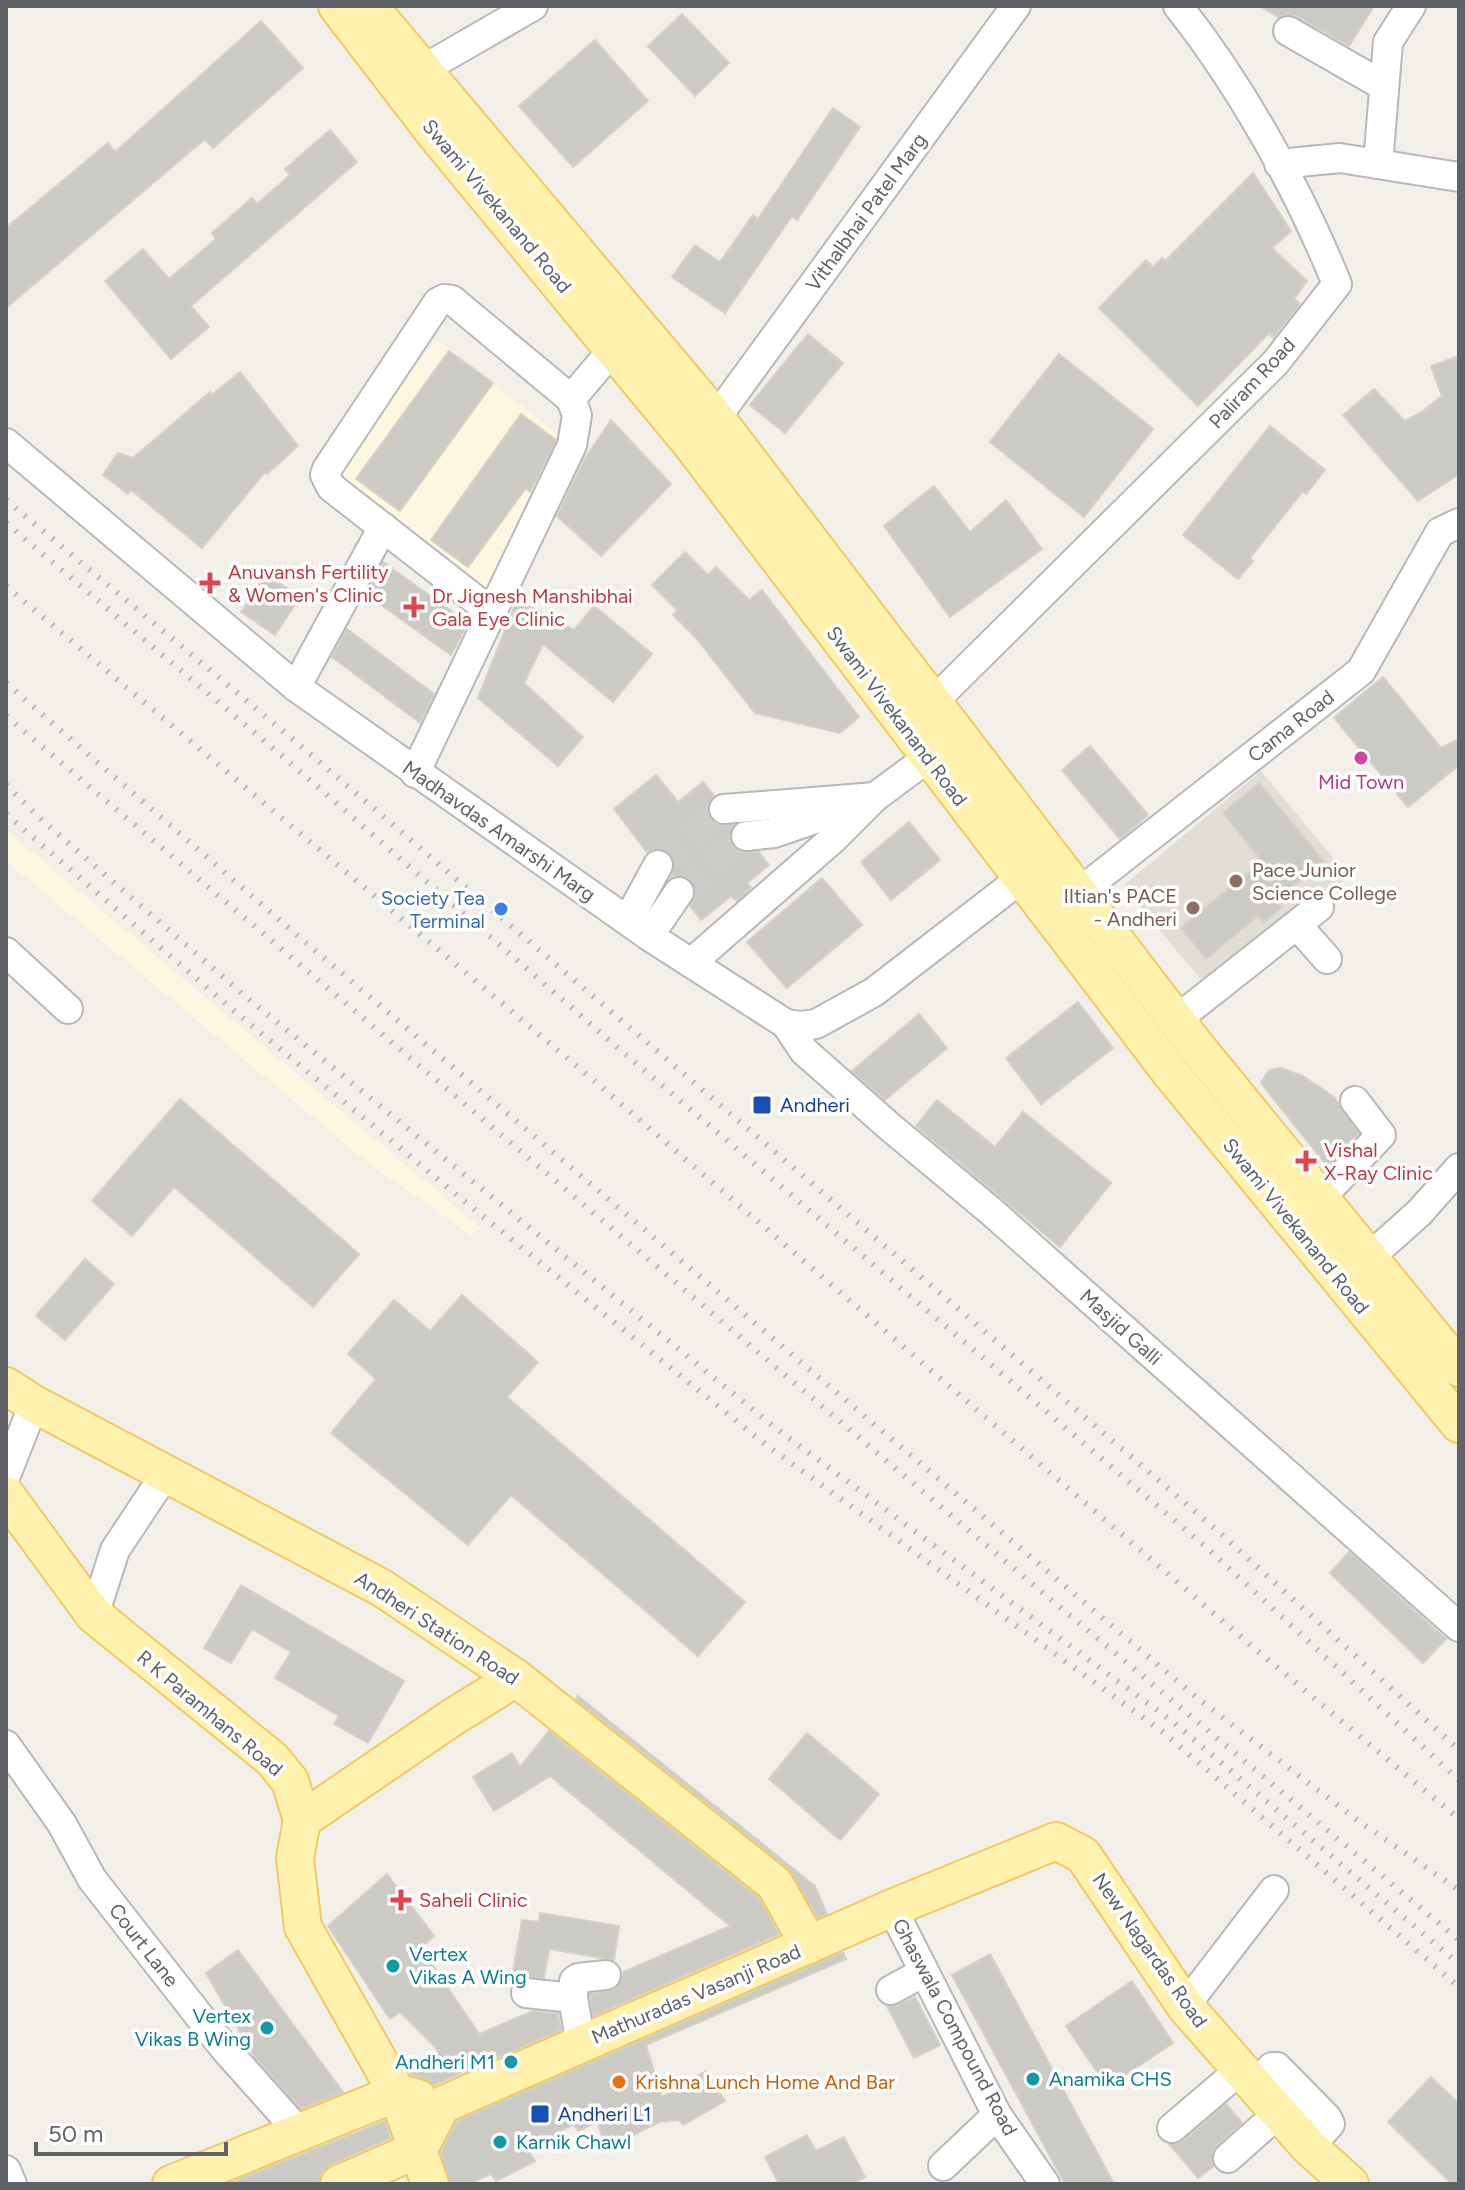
<svg xmlns="http://www.w3.org/2000/svg" width="1465" height="2190" font-family="Figtree,sans-serif">
  <rect width="100%" height="100%" fill="#f1efe8"/>
  <g fill="#fef7e0">
    <polygon points="436,339 566,440 486,594 334,478"/>
    <polygon points="6,829 20,842 481,1228 471,1235 368,1163 6,861"/>
  </g>
  <polygon fill="#e1ded6" points="1261,771 1349,877 1211,992 1123,886"/>
  <g fill="#cccac5" stroke="#d6d1c6" stroke-width="2">
    <polygon points="1260,6 1374,6 1349,46 1296,16 1287,14 1278,17"/>
    <polygon points="682,14 729,63 695,96 648,46"/>
    <polygon points="261,21 303,68 213,148 205,139 6,308 6,228 108,143 115,152"/>
    <polygon points="595,40 648,101 573,167 519,106"/>
    <polygon points="833,108 860,127 797,220 792,216 725,313 672,277 695,245 720,262 753,215 758,219"/>
    <polygon points="330,130 357,162 191,306 209,327 171,359 105,281 143,249 169,279 216,239 212,233 252,198 257,204 290,175 285,169"/>
    <polygon points="1253,173 1291,231 1272,248 1307,281 1294,299 1300,304 1273,338 1269,333 1198,406 1099,308 1146,260 1153,267 1162,258 1165,261"/>
    <polygon points="808,334 843,363 785,433 750,405"/>
    <polygon points="449,351 493,383 400,511 356,479"/>
    <polygon points="1059,354 1153,429 1084,517 990,442"/>
    <polygon points="1459,356 1459,474 1418,501 1343,415 1374,389 1405,421 1420,413 1442,396 1431,366"/>
    <polygon points="240,372 298,446 267,474 265,472 202,548 131,490 128,494 103,475 118,453 133,458 210,392 212,395"/>
    <polygon points="521,414 556,440 530,492 526,488 468,567 431,540"/>
    <polygon points="611,420 671,484 601,556 557,516 584,460"/>
    <polygon points="1270,426 1325,470 1306,494 1303,491 1250,558 1253,561 1238,579 1183,535"/>
    <polygon points="934,486 970,532 1006,500 1042,549 950,617 884,526"/>
    <polygon points="685,552 708,575 716,567 749,600 762,590 859,717 840,733 755,713 696,638 673,615 677,610 652,585"/>
    <polygon points="383,562 468,623 451,655 366,594"/>
    <polygon points="266,574 300,597 275,635 241,612"/>
    <polygon points="517,600 574,630 594,606 652,654 613,702 543,644 524,683 583,737 558,766 478,698"/>
    <polygon points="347,629 434,694 420,723 332,657"/>
    <polygon points="1383,677 1441,748 1459,739 1459,765 1408,807 1334,718"/>
    <polygon points="1090,746 1148,815 1120,839 1062,770"/>
    <polygon points="656,775 678,802 703,782 714,796 707,810 711,819 717,825 733,825 729,837 733,847 740,852 759,852 769,865 747,883 751,888 737,901 731,896 701,920 690,906 696,894 694,884 681,875 671,877 675,865 672,856 658,848 647,852 614,809"/>
    <polygon points="1259,783 1324,861 1276,900 1282,907 1264,922 1258,916 1206,959 1181,928 1262,861 1223,813"/>
    <polygon points="909,822 940,860 891,900 861,862"/>
    <polygon points="822,878 862,925 787,988 747,942"/>
    <polygon points="1078,1002 1113,1048 1041,1104 1006,1058"/>
    <polygon points="919,1014 947,1048 885,1100 852,1071"/>
    <polygon points="1281,1068 1303,1076 1334,1097 1359,1134 1327,1166 1261,1083 1269,1070"/>
    <polygon points="180,1099 359,1254 313,1307 174,1187 132,1236 92,1201"/>
    <polygon points="937,1100 995,1147 1023,1112 1111,1183 1060,1247 916,1126"/>
    <polygon points="85,1259 114,1284 65,1340 36,1316"/>
    <polygon points="462,1295 538,1362 507,1397 745,1602 698,1656 511,1495 468,1545 331,1433 376,1379 348,1354 394,1300 430,1331"/>
    <polygon points="1349,1552 1446,1639 1423,1663 1330,1573"/>
    <polygon points="241,1585 404,1681 368,1743 334,1724 339,1716 275,1678 291,1652 252,1629 231,1663 204,1648"/>
    <polygon points="578,1696 815,1886 827,1914 818,1918 788,1868 576,1699"/>
    <polygon points="549,1731 759,1898 779,1934 593,2016 590,1994 615,1989 622,1981 623,1972 730,1926 550,1776 494,1811 473,1777 512,1753 520,1767"/>
    <polygon points="807,1733 879,1794 840,1840 769,1779"/>
    <polygon points="387,1874 434,1936 421,1948 479,2034 533,2011 558,2014 561,2030 434,2085 424,2078 411,2075 406,2066 439,2051 400,2012 390,2019 328,1926"/>
    <polygon points="540,1913 619,1926 614,1960 549,1949 544,1978 520,1977 511,1983 522,1920 539,1922"/>
    <polygon points="238,1950 343,2092 301,2109 254,2056 206,1973"/>
    <polygon points="843,1952 846,1959 646,2045 662,2097 706,2071 725,2101 683,2125 679,2120 659,2122 607,2149 597,2122 578,2131 574,2124 528,2150 535,2161 496,2181 491,2174 469,2184 450,2184 441,2152 457,2121"/>
    <polygon points="990,1954 1001,1974 1114,2184 1065,2184 952,1975"/>
    <polygon points="1132,1981 1173,2043 1107,2087 1066,2026"/>
    <polygon points="915,1997 940,2045 914,2058 887,2006 898,2005"/>
    <polygon points="1431,2077 1459,2104 1459,2184 1452,2184 1388,2122"/>
    <polygon points="1226,2104 1242,2123 1216,2146 1212,2153 1214,2166 1198,2178 1169,2144 1183,2141"/>
    <polygon points="385,2121 391,2138 330,2165 322,2172 318,2184 227,2184"/>
    <polygon points="807,2135 816,2151 844,2137 865,2177 852,2184 779,2184 765,2157"/>
  </g>
  <g fill="none" stroke-linecap="round" stroke-linejoin="round">
    <g stroke="#ccccc8" stroke-width="28" stroke-dasharray="28 14" stroke-linecap="butt">
      <polyline points="658,865 724,809"/>
      <polyline points="679,892 746,836"/>
    </g>
    <defs>
      <g id="minor">
        <polyline points="1288,31 1384,86"/>
        <polyline points="422,70 533,6"/>
        <polyline points="1279,164 1340,158 1459,177"/>
        <polyline points="1378,164 1388,42 1411,6"/>
        <polyline points="716,418 1016,6"/>
        <polyline points="6,443 296,687 649,936 786,1024 801,1026 816,1024 874,992 1036,867"/>
        <polyline points="490,611 331,487 325,475 327,469 438,302 444,299 452,300 571,399"/>
        <polyline points="296,687 383,527"/>
        <path d="M932,703L1276,362L1337,284C1298,188 1242,87 1178,6"/>
        <polyline points="415,773 572,445 577,415 571,399 614,348"/>
        <polyline points="724,809 875,797"/>
        <polyline points="746,836 774,833 841,810"/>
        <polyline points="1063,905 1361,671 1440,532 1459,523"/>
        <polyline points="628,920 658,865"/>
        <polyline points="1297,925 1327,959"/>
        <polyline points="649,936 679,892"/>
        <polyline points="6,952 68,1009"/>
        <polyline points="691,963 833,839 875,797 929,757"/>
        <polyline points="1176,1020 1319,907"/>
        <polyline points="786,1024 804,1051 890,1127 993,1213 1459,1627"/>
        <polyline points="1320,1198 1381,1135 1355,1101"/>
        <polyline points="1354,1271 1419,1213 1459,1168"/>
        <polyline points="6,1475 34,1404"/>
        <polyline points="94,1615 115,1550 166,1473"/>
        <polyline points="6,1745 62,1824 92,1879 225,2049 299,2132"/>
        <polyline points="892,1908 997,2115 1045,2184"/>
        <polyline points="891,1990 924,1972"/>
        <polyline points="526,1993 573,1998"/>
        <polyline points="1185,2006 1274,1890"/>
        <polyline points="581,2044 573,1998 574,1981 578,1978 606,1975"/>
        <polyline points="1254,2085 1272,2067 1277,2067 1327,2118 1330,2124 1309,2147"/>
        <polyline points="1172,2128 1240,2070"/>
        <polyline points="1228,2158 1292,2101"/>
        <polyline points="943,2166 997,2115"/>
        <polyline points="6,2170 12,2184"/>
      </g>
      <g id="major">
        <polyline points="337,6 436,135 692,445 1170,1072 1459,1424"/>
        <polyline points="369,6 716,418 1195,1045 1459,1368"/>
        <polyline points="6,1386 34,1404 382,1588 516,1678 775,1884 809,1945"/>
        <polyline points="6,1495 94,1615 272,1759 290,1781 302,1820 295,1858 303,1927 397,2093 430,2184"/>
        <polyline points="302,1820 453,1717 516,1678"/>
        <polyline points="171,2184 397,2093 418,2098"/>
        <polyline points="339,2184 419,2149 442,2105 892,1908 1056,1841 1083,1855 1185,2006 1309,2147 1350,2184"/>
      </g>
    </defs>
    <use href="#minor" stroke="#b5b8bc" stroke-width="32"/>
    <use href="#major" stroke="#f2c960" stroke-width="40"/>
    <use href="#minor" stroke="#fff" stroke-width="28"/>
    <use href="#major" stroke="#fff2af" stroke-width="36"/>
    <g stroke="#b6b7b8" stroke-width="6" stroke-dasharray="2 10" stroke-linecap="butt">
      <polyline points="6,500 295,741 1219,1532 1459,1750"/>
      <polyline points="6,523 281,755 618,1048 1207,1548 1459,1780"/>
      <polyline points="6,586 592,1079 1254,1648 1459,1819"/>
      <polyline points="6,683 298,936 1196,1697 1357,1820 1459,1890"/>
      <polyline points="6,716 1018,1572 1459,1940"/>
      <polyline points="6,785 43,821 245,996 778,1430 1173,1722 1459,1964"/>
      <polyline points="6,814 233,1010 480,1214 765,1444 1163,1732 1459,1987"/>
    </g>
  </g>
  <g fill="#e0444e" stroke="#fff" stroke-width="3">
    <path d="M206 571h8v8h8v8h-8v8h-8v-8h-8v-8h8z"/>
    <path d="M410 595h8v8h8v8h-8v8h-8v-8h-8v-8h8z"/>
    <path d="M1302 1149h8v8h8v8h-8v8h-8v-8h-8v-8h8z"/>
    <path d="M397 1888h8v8h8v8h-8v8h-8v-8h-8v-8h8z"/>
  </g>
  <circle fill="#d1479c" stroke="#fff" stroke-width="3" cx="1361" cy="758" r="8"/>
  <g fill="#8d6e63" stroke="#fff" stroke-width="3">
    <circle cx="1236" cy="881" r="8"/>
    <circle cx="1193" cy="908" r="8"/>
  </g>
  <circle fill="#3f7fe0" stroke="#fff" stroke-width="3" cx="501" cy="909" r="8"/>
  <g fill="#1a4fb4" stroke="#fff" stroke-width="3">
    <rect x="752" y="1095" width="20" height="20" rx="4"/>
    <rect x="530" y="2104" width="20" height="20" rx="4"/>
  </g>
  <g fill="#0f9aa8" stroke="#fff" stroke-width="3">
    <circle cx="393" cy="1966" r="8"/>
    <circle cx="267" cy="2028" r="8"/>
    <circle cx="511" cy="2062" r="8"/>
    <circle cx="1033" cy="2079" r="8"/>
    <circle cx="500" cy="2142" r="8"/>
  </g>
  <circle fill="#e8710a" stroke="#fff" stroke-width="3" cx="619" cy="2082" r="8"/>
  <g text-anchor="middle" stroke-width="7" stroke-linejoin="round" paint-order="stroke">
    <g font-size="20" fill="#5f6368" stroke="#fff">
      <text transform="translate(497 206) rotate(50)" y="7">Swami Vivekanand Road</text>
      <text transform="translate(866 212) rotate(-54)" y="7">Vithalbhai Patel Marg</text>
      <text transform="translate(1252 383) rotate(-47)" y="7">Paliram Road</text>
      <text transform="translate(897 716) rotate(53)" y="7">Swami Vivekanand Road</text>
      <text transform="translate(1291 726) rotate(-38)" y="7">Cama Road</text>
      <text transform="translate(499 831) rotate(35)" y="7">Madhavdas Amarshi Marg</text>
      <text transform="translate(1296 1226) rotate(51)" y="7">Swami Vivekanand Road</text>
      <text transform="translate(1121 1327) rotate(42)" y="7">Masjid Galli</text>
      <text transform="translate(437 1628) rotate(33)" y="7">Andheri Station Road</text>
      <text transform="translate(210 1713) rotate(40)" y="7">R K Paramhans Road</text>
      <text transform="translate(144 1945) rotate(52)" y="7">Court Lane</text>
      <text transform="translate(1150 1950) rotate(55)" y="7">New Nagardas Road</text>
      <text transform="translate(696 1994) rotate(-23)" y="7">Mathuradas Vasanji Road</text>
      <text transform="translate(955 2027) rotate(62)" y="7">Ghaswala Compound Road</text>
    </g>
    <g font-size="20" fill="#be3a42" stroke="#fff" text-anchor="start">
      <text x="228" y="579">Anuvansh Fertility<tspan x="228" dy="23">&amp; Women's Clinic</tspan></text>
      <text x="432" y="603">Dr Jignesh Manshibhai<tspan x="432" dy="23">Gala Eye Clinic</tspan></text>
      <text x="1324" y="1157">Vishal<tspan x="1324" dy="23">X-Ray Clinic</tspan></text>
      <text x="419" y="1907">Saheli Clinic</text>
    </g>
    <g font-size="20" fill="#b23c85" stroke="#fff">
      <text x="1361" y="789">Mid Town</text>
    </g>
    <g font-size="20" fill="#785e54" stroke="#fff" text-anchor="start">
      <text x="1252" y="877">Pace Junior<tspan x="1252" dy="23">Science College</tspan></text>
      <text x="1177" y="903" text-anchor="end">IItian's PACE<tspan x="1177" dy="23">- Andheri</tspan></text>
    </g>
    <g font-size="20" fill="#366cbe" stroke="#fff" text-anchor="end">
      <text x="485" y="905">Society Tea<tspan x="485" dy="23">Terminal</tspan></text>
    </g>
    <g font-size="20" fill="#164399" stroke="#fff" text-anchor="start">
      <text x="780" y="1112">Andheri</text>
      <text x="558" y="2121">Andheri L1</text>
    </g>
    <g font-size="20" fill="#0d838f" stroke="#fff" text-anchor="start">
      <text x="409" y="1961">Vertex<tspan x="409" dy="23">Vikas A Wing</tspan></text>
      <text x="251" y="2023" text-anchor="end">Vertex<tspan x="251" dy="23">Vikas B Wing</tspan></text>
      <text x="495" y="2069" text-anchor="end">Andheri M1</text>
      <text x="1049" y="2086">Anamika CHS</text>
      <text x="516" y="2149">Karnik Chawl</text>
    </g>
    <g font-size="20" fill="#c56008" stroke="#fff" text-anchor="start">
      <text x="635" y="2089">Krishna Lunch Home And Bar</text>
    </g>
  </g>
  <rect width="1465" height="2190" fill="none" stroke="#5f6368" stroke-width="16"/>
  <path d="M36 2142v12h190v-12" fill="none" stroke="#5f6368" stroke-width="4"/>
  <text x="48" y="2142" font-size="24" fill="#5f6368" stroke="#ffffff" stroke-width="6" paint-order="stroke">50 m</text>
</svg>
